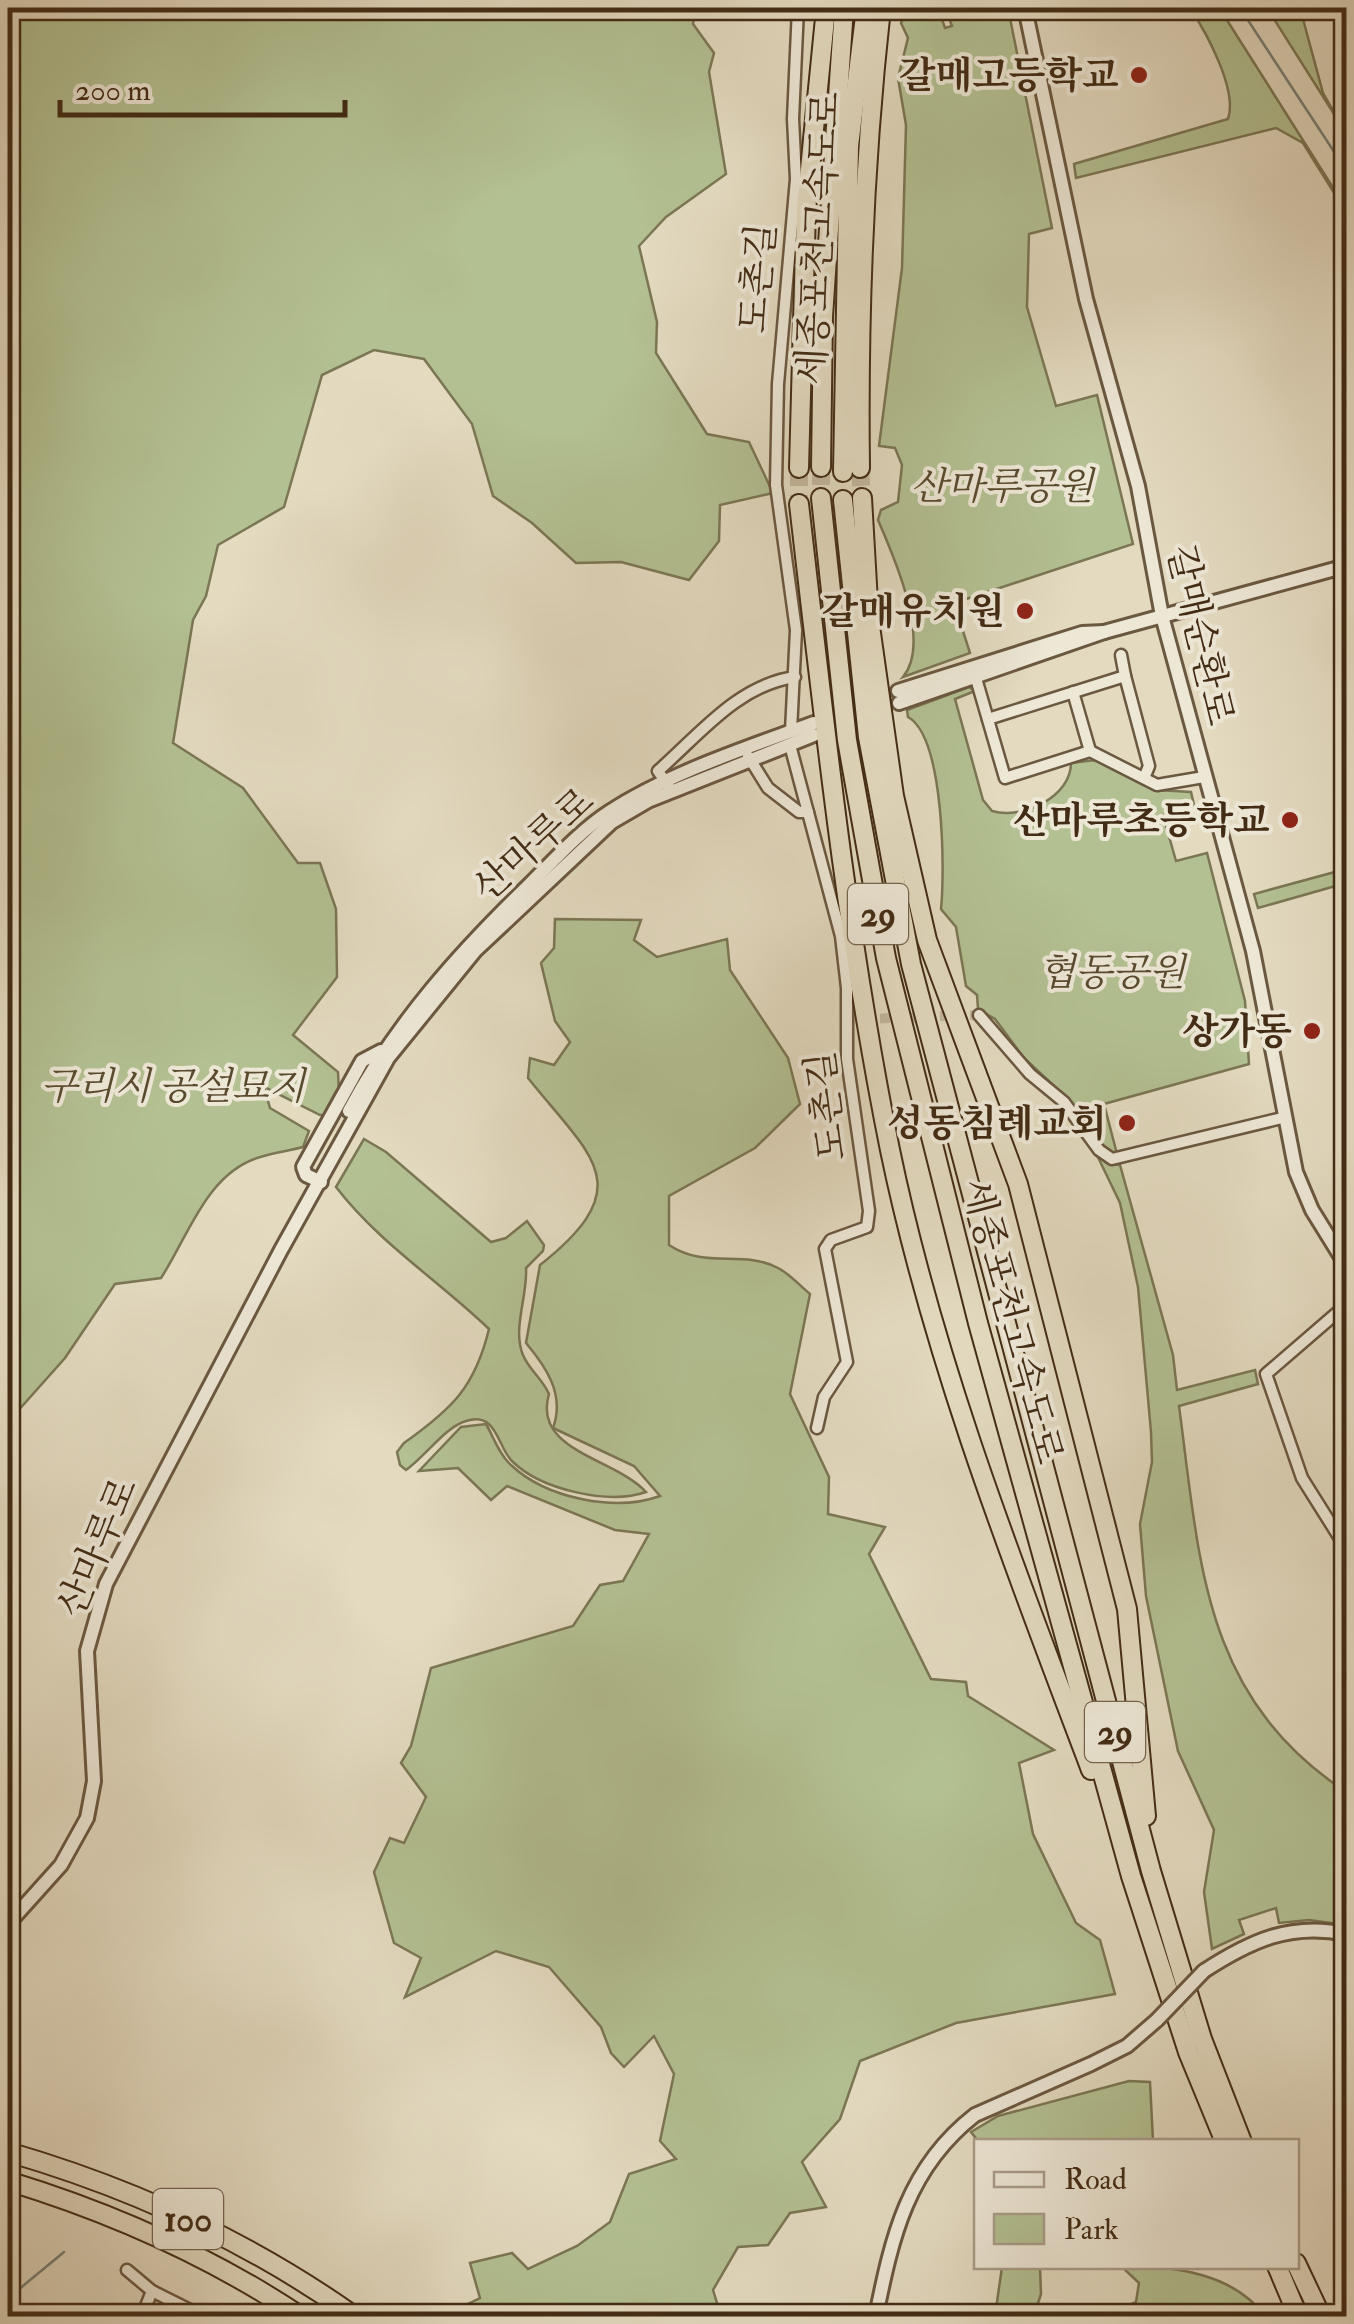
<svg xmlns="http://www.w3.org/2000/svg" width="1354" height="2324" font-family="'IM FELL Double Pica','Noto Serif KR',serif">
  <rect width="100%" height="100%" fill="#e3dac0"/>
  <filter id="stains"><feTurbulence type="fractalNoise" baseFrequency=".002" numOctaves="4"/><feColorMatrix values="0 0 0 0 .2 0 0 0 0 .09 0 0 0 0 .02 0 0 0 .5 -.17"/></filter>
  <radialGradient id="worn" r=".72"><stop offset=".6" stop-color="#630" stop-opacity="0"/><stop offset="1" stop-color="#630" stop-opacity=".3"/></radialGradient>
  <g fill="#b3c092" stroke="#7b7654" stroke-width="2.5">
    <path d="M8,8H696L693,24L714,53L709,72L726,174L666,217L639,246L657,322L656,353L707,434L749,442L773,493L720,505L719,541L689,580L621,562L576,563L532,523L493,496L472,424L424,359L374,350L322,375L284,507L218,545L206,596L193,620L173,743L243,788L298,863H320L336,909L337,977L293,1035L338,1072L339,1093L326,1115H320L264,1087L270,1108L309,1131L303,1147C288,1151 272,1153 257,1158C206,1175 188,1237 161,1278L115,1284L65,1358L8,1422Z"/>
    <path d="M909,8H938L945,28L952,26L945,8H1008L1052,228L1029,234L1027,307L1056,406L1097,395L1133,544L954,603L970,653L903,677C932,642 894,557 878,520L881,510L898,502L902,465L895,448L879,446L902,268L906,125L898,78L908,38L901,23Z"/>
    <path d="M1190,8H1217L1225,17L1339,197L1346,212L1303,143L1276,128L1076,178L1074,164L1228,119C1238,90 1206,32 1190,8Z"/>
    <polygon points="1267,8 1300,8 1323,93 1346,133"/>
    <path d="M969,687L975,691L955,699L983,800L992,811C1023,820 1071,797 1071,763L1096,760L1157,790L1191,792L1194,805L1163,815L1176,861L1207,853L1245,1001L1249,1064L1104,1104L1117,1154L1104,1149L1064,1095L1024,1058L995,1019L978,1009L977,995L966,986L956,927L941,909C945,869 944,737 908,717L907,710Z"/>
    <polygon points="1346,869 1346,883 1258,908 1254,894"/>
    <path d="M555,919L641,920L634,940L657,957L727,939L730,970L788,1058L800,1104L755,1148L669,1196V1245C707,1270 742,1249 778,1268C790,1274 800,1286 810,1294L790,1394L829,1477L828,1514L885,1527L869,1554L931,1679L966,1682L968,1696L1054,1750L1019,1763L1033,1834L1076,1923L1100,1940L1115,1994L956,2023L860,2061L840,2119L802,2162L826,2207L790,2213L768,2245L738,2247L713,2290L721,2316H443L480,2298L470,2263L512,2253L528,2269L577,2246L610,2222L629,2174L676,2159L660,2141L674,2074L654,2036L624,2067L611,2053L601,2027L549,1967L496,1951L405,1997L421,1958L394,1943L374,1872L390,1838L404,1843L426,1797L401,1763L411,1746L431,1668L573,1626L600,1585L623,1581L649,1534L615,1530L507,1486L491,1500L458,1468L419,1471L461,1427L486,1424C493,1436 500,1456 511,1465C547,1499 616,1512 660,1496L634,1466L553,1428C565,1395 547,1368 526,1343L540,1265C641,1185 591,1157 528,1078L530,1058L554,1065L570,1042L555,1021L541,963L554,948Z"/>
    <path d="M364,1139L386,1152L491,1242L506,1238L527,1221L544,1245L543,1251L526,1268C528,1295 512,1329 523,1355C529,1370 542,1378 549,1394C532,1451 615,1458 646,1492C609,1505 542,1490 513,1462C497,1448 498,1411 466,1421C445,1427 425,1457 406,1470L400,1465L397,1452L404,1443C452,1409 475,1387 489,1329C438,1280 379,1243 336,1187Z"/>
    <path d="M1095,1151L1106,1162L1120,1165L1173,1355L1177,1390L1255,1370L1258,1384L1179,1406C1200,1562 1202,1696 1346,1792V1925L1309,1920L1279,1923L1276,1908L1239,1920L1244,1934L1212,1949L1204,1892L1214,1830L1178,1751L1146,1596L1140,1524L1152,1462L1151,1432L1138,1287L1120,1203Z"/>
    <polygon points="1129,2081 1150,2082 1153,2141 978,2141 971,2132 998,2116"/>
    <path d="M1121,2266C1172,2266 1232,2272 1265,2316H1104L1136,2302L1139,2283Z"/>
    <polygon points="1002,2267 1040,2267 1041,2294 1034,2316 995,2316"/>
  </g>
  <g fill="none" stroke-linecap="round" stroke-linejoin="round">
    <g stroke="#778079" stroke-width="2.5">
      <polyline points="1240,8 1346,170"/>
      <polyline points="8,2305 12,2295 64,2252"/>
    </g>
    <polyline stroke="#c3b79e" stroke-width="10" stroke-dasharray="10 5" stroke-linecap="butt" points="865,1019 979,1015"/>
    <polyline stroke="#c3b79e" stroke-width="12" stroke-dasharray="12 6" stroke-linecap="butt" points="816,722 898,691"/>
    <g stroke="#c3b79e" stroke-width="18" stroke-dasharray="18 9" stroke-linecap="butt">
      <polyline points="821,467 821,498"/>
      <polyline points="799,468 799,504"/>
      <polyline points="860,468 862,498"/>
    </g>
    <defs>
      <g id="minor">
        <polyline points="1121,655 1125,676"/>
        <polyline points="975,675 1005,778 1090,751 1157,785 1204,777"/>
        <polyline points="1073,692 1090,751"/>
        <polyline points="988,719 1125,676 1149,766 1144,778"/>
        <polyline points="791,731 796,630 776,485 778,384 796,179 793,119 798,8"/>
        <polyline points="790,745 841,936 847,988 847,1059 869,1211 867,1227 831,1240 825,1249 847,1362 824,1397 817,1428"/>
        <polyline points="748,756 768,788 799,812 808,812"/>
        <path d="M669,787L658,771C700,734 738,685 795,677"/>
        <polyline points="979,1015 1030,1074 1064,1102 1099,1150 1112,1159 1282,1118"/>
        <polyline points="1346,1305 1266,1374 1302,1478 1346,1548"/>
        <polyline points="127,2270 152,2291 202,2316"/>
        <polyline points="142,2316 152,2291"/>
      </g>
      <g id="tertiary">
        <polyline points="1025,8 1086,299 1138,486 1162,616 1253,951 1296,1172 1312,1210 1346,1265"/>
        <polyline points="1104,632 1346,566"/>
        <polyline points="898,691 1082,633 1104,632 899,703"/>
        <path d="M349,1111C396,1023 459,953 530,884C555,859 580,831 609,812C669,773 746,748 814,723"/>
        <polyline points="321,1182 306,1175 303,1167 362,1061 381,1051"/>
        <polyline points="8,1924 61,1865 87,1818 94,1781 87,1651 106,1584 281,1250 388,1058 475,951 612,822 648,801 814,735"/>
        <path d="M1204,1971C1250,1941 1291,1922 1346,1934"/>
        <path d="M876,2316C892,2237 907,2168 975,2115L1091,2064L1127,2046L1157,2020"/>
      </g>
      <g id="motorway">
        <polyline points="821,467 823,317 844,8"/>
        <polyline points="799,468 806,210 826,8"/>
        <path d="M860,468C858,314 864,161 881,8"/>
        <polyline points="843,472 849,146 866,8"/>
        <polyline points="821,498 847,740 886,958 978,1323 1131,1876 1188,2052 1225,2142"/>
        <polyline points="862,498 869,619 894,796 927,940 1018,1184 1127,1609 1146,1816"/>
        <polyline points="843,500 868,737 911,964 1151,1871 1202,2039 1242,2142"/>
        <path d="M799,504C824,720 847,937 890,1150C934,1363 1014,1566 1091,1770"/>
        <path d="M8,2152C132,2188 248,2241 354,2316"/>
        <path d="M8,2181C113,2213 208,2255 300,2316"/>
        <polyline points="1296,2263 1321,2316"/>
        <polyline points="1277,2266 1298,2316"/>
      </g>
    </defs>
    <use href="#minor" stroke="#6b5840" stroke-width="15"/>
    <use href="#tertiary" stroke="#6b5840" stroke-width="18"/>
    <use href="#motorway" stroke="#432c15" stroke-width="22"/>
    <use href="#minor" stroke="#ede7d6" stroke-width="10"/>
    <use href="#tertiary" stroke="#ede7d6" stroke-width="12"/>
    <use href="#motorway" stroke="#e3dac0" stroke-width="18"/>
    <defs>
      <polyline id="tertiary-bridge" points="1157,2020 1204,1971"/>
    </defs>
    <use href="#tertiary-bridge" stroke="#6b5840" stroke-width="18" stroke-linecap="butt"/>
    <use href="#tertiary-bridge" stroke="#ede7d6" stroke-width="12"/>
  </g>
  <g fill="#8f2418" stroke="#ede7d6" stroke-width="4">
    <circle cx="1139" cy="75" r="10"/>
    <circle cx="1025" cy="611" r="10"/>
    <circle cx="1290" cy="820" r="10"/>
    <circle cx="1312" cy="1031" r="10"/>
    <circle cx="1127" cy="1123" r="10"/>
  </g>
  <g text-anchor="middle" stroke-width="8" stroke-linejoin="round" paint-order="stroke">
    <g fill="#ede7d6" stroke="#76644f" stroke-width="2.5">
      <rect x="848" y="884" width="60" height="60" rx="8"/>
      <rect x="1085" y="1702" width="60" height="60" rx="8"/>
      <rect x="153" y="2189" width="70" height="60" rx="8"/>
    </g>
    <g font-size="35" font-weight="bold" fill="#432c15">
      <text x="878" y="926">29</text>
      <text x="1115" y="1744">29</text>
      <text x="188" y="2231">100</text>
    </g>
    <g font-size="38" font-weight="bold" fill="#432c15" stroke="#ede7d6" text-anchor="end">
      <text x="1119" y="88">갈매고등학교</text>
      <text x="1005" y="624">갈매유치원</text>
      <text x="1270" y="833">산마루초등학교</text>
      <text x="1292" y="1044">상가동</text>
      <text x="1107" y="1136">성동침례교회</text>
    </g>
    <g font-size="38" fill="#432c15" stroke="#ede7d6">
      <text transform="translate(818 238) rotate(-87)" y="13">세종포천고속도로</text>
      <text transform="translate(757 278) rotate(-85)" y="13">도촌길</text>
      <text transform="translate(1201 635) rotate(77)" y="13">갈매순환로</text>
      <text transform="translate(533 844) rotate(-42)" y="13">산마루로</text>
      <text transform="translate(826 1106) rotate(-97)" y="13">도촌길</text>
      <text transform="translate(1013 1321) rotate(75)" y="13">세종포천고속도로</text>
      <text transform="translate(97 1547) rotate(-67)" y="13">산마루로</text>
    </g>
    <g font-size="38" font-style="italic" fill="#594a2e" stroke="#ede7d6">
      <text x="1002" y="499">산마루공원</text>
      <text x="1112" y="985">협동공원</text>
      <text x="173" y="1099">구리시 공설묘지</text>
    </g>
  </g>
  <rect width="1354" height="2324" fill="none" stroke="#e3dac0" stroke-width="40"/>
  <rect x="10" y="10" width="1334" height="2304" fill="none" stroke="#432c15" stroke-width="5"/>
  <rect x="20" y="20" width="1314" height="2284" fill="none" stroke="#432c15" stroke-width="2.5"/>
  <rect x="974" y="2139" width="325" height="130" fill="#ede7d6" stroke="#a99c89" stroke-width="2.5"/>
  <rect x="994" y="2172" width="50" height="15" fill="#ede7d6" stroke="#a99c89" stroke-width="2.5"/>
  <text x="1064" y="2189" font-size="30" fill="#432c15">Road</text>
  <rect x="994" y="2214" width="50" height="30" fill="#b3c092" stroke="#a99c89" stroke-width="2.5"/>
  <text x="1064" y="2239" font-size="30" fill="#432c15">Park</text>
  <path d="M60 100v15h285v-15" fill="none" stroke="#432c15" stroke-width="5"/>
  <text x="75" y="100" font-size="30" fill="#432c15" stroke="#ede7d6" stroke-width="8" paint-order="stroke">200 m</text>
  <rect width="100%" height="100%" filter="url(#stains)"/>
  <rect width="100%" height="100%" fill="url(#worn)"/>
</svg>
